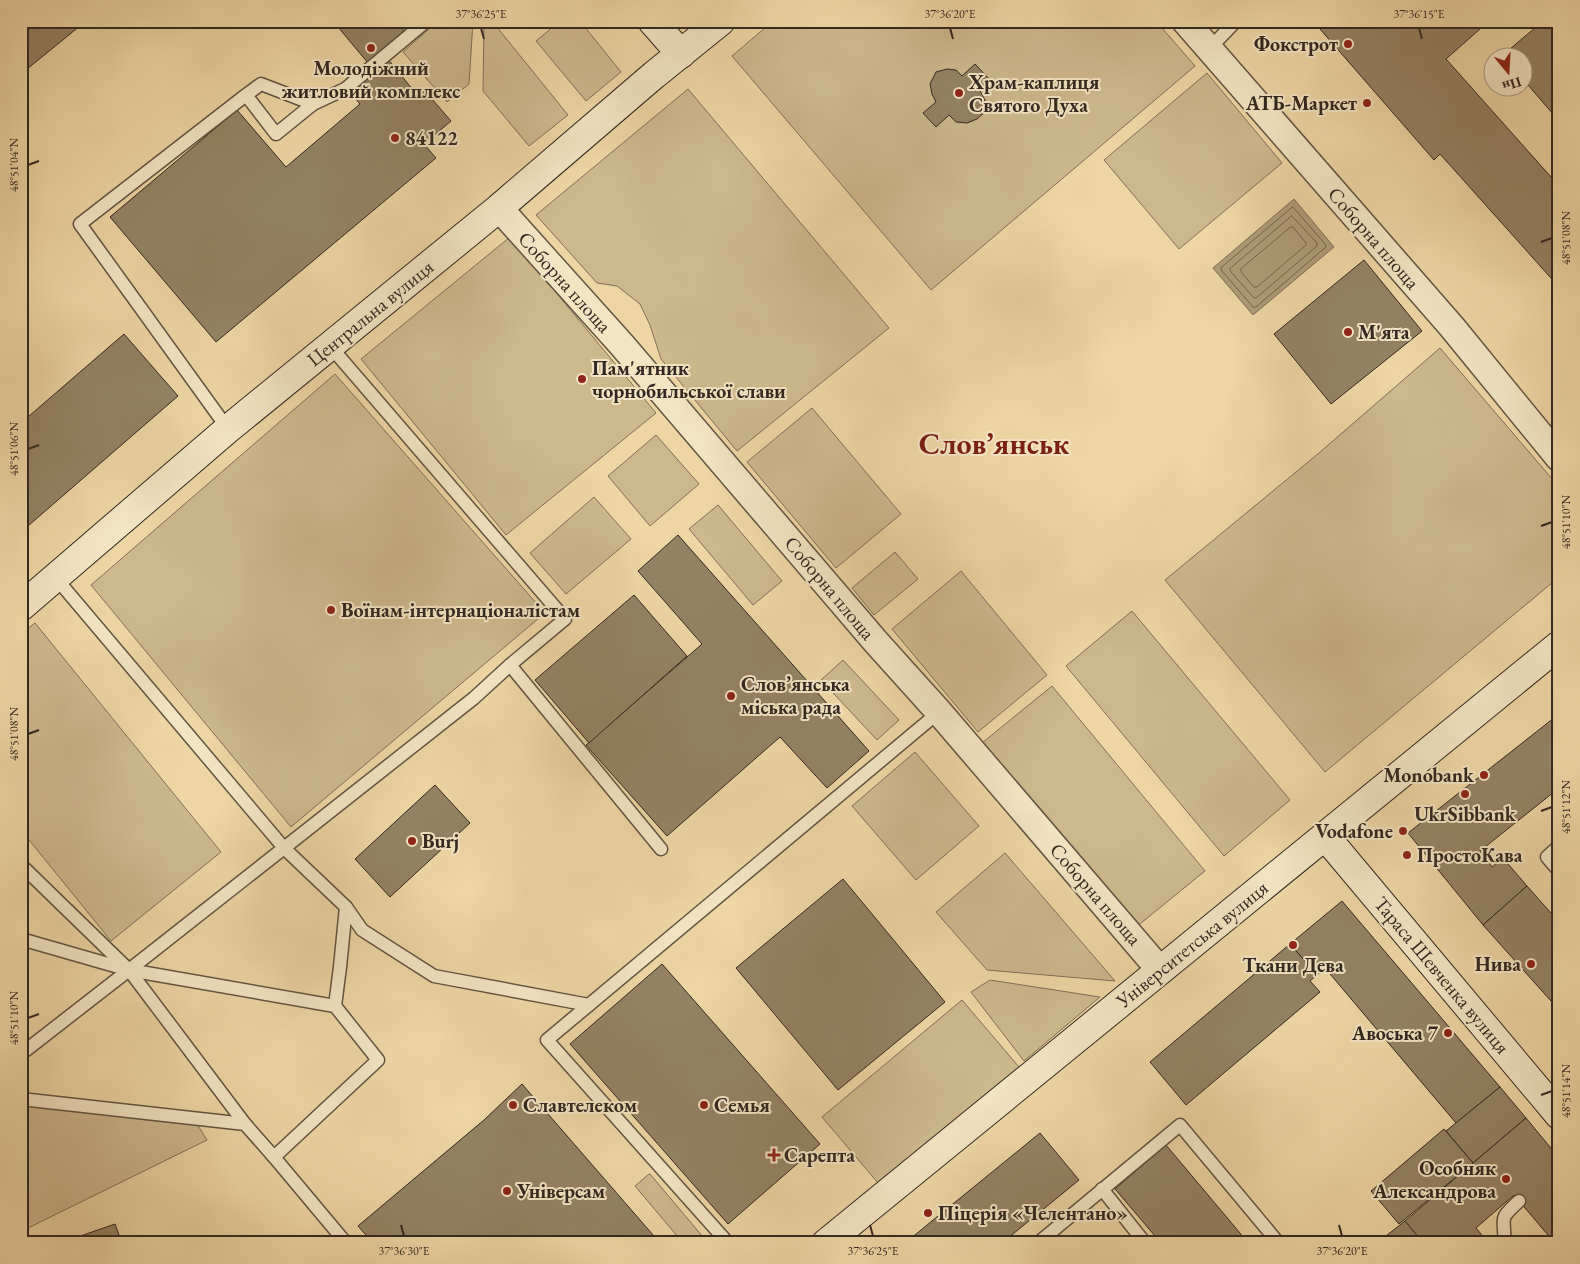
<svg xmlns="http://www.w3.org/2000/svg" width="1580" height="1264" font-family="'EB Garamond',serif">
  <rect width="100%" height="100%" fill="#edd6a4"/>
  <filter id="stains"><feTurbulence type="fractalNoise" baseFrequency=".004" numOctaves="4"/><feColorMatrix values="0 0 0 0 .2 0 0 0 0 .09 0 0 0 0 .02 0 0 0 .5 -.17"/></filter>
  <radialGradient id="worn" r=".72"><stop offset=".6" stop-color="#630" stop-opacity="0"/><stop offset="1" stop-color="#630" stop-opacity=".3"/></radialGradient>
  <g fill="#cdb88e" stroke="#807058">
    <polygon points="438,21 473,21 469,84 447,102 403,52"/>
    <polygon points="484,21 492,21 568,115 529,146 483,91"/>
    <polygon points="560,21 580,21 621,72 586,101 536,41"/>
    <polygon points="773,21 1156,21 1195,66 931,290 732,56"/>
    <polygon points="1207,73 1282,163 1179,249 1104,160"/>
    <polygon points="688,89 889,328 737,451 661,359 650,325 640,304 617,286 597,283 536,215"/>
    <polygon points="510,237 656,413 506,535 361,359"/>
    <polygon points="1440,348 1559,487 1559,577 1325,772 1165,580 1319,453"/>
    <polygon points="335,374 545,613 291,827 91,585"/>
    <polygon points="812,408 901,514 836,568 747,462"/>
    <polygon points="656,435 699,484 650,526 608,476"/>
    <polygon points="594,497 631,539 566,594 530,553"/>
    <polygon points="718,505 782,581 753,605 689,529"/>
    <polygon points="895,552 918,579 874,615 852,588"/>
    <polygon points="961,571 1047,675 978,732 892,629"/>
    <polygon points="1132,611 1290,800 1224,856 1066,666"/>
    <polygon points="35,623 221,852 111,941 21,830 21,634"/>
    <polygon points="843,660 899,720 877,740 821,680"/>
    <polygon points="1052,686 1205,871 1135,928 982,743"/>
    <polygon points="915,752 979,826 916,880 852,806"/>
    <polygon points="1005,853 1115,981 987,970 936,912"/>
    <polygon points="990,980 1100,997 1024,1061 971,992"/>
    <polygon points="962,1000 1019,1067 878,1183 822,1117"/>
    <polygon points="21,1100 197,1124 207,1140 26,1229 21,1218"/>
    <polygon points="649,1174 650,1174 708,1243 683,1243 635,1186"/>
  </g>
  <polygon fill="#ae9b77" stroke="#7d6d55" points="1294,199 1334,247 1253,315 1213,268"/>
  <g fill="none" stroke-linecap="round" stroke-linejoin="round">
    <g stroke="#70624c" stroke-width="1">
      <polygon points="1293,207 1325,244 1326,247 1256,307 1253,307 1222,271 1221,268"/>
      <polygon points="1292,216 1317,243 1317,246 1256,298 1254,298 1231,272 1230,269"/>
      <polygon points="1291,227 1293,227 1306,243 1306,245 1257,287 1254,287 1241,272 1241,269"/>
    </g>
  </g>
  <g fill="#948265" stroke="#332821">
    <polygon points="21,21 86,21 21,74"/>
    <polygon points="333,21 396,21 405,32 368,63"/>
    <polygon points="1313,21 1489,21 1446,59 1559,186 1559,287 1440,154 1434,160"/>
    <polygon points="1543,21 1559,21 1559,121 1522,78 1522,58 1505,58 1503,55"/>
    <polygon points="387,58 418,96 425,91 451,121 424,144 436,158 216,342 110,217 237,110 286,167 360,104 349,91"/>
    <polygon points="975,64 990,80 979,89 985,100 985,112 977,119 967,123 956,122 949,115 936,127 923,113 936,102 932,94 930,84 936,72 947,69 956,70 962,76"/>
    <polygon points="1364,260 1422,331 1331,404 1274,334"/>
    <polygon points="124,334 178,396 21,532 21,423"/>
    <polygon points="678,535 869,751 827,788 780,737 667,836 586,745 702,644 638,571"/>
    <polygon points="634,595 687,656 589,743 535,680"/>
    <polygon points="1559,714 1559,788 1480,851 1492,867 1503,858 1527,886 1483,925 1408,833"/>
    <polygon points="435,785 470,823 390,897 355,859"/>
    <polygon points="843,879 945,1002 838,1090 736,968"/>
    <polygon points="1527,886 1559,922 1559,1010 1483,925"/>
    <polygon points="1342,901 1500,1087 1456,1123 1325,968 1317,975 1290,944"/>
    <polygon points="1290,944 1317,975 1310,981 1320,992 1186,1105 1150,1062"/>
    <polygon points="662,964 820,1144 728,1224 570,1044"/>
    <polygon points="522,1084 660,1243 373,1243 358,1226 484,1120"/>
    <polygon points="1500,1087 1526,1118 1473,1163 1446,1131"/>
    <polygon points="1526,1118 1559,1158 1559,1243 1551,1243 1553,1241 1514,1195 1476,1228 1486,1240 1486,1243 1432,1243 1428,1238 1423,1243 1405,1221"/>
    <polygon points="1444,1129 1473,1163 1399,1224 1371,1191"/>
    <polygon points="1040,1133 1079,1180 1002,1243 905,1243"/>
    <polygon points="1166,1145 1245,1239 1240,1243 1161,1243 1115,1189"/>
    <polygon points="1405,1221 1423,1243 1377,1243"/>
    <polygon points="115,1224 122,1243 66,1243 66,1241"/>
  </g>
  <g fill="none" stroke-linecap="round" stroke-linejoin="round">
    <defs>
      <g id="lane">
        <polyline points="1209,49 1236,21"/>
        <polyline points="313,104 345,89 423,24 424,21"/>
        <polyline points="330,346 565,619 510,665 474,698 284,848 346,907 362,930 434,976 589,1005"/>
        <polyline points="228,429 80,224 246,95 261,84 313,104 276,134 246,95"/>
        <polyline points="510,665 661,849"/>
        <polyline points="1559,846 1547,857 1559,871"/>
        <polyline points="21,865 129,970 284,848 55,577"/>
        <polyline points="21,939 129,970 335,1006 378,1060 274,1157 346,1243"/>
        <polyline points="335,1006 340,967 346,907"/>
        <polyline points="21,1054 129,970 245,1124"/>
        <polyline points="21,1099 245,1124 274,1157"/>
        <polyline points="1102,1189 1145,1243"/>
        <polyline points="728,1243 547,1040 939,712"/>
        <polyline points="1038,1243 1180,1125 1276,1240 1273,1243"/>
        <path d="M1504,1243C1506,1216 1496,1222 1519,1201"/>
      </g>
      <g id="street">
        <polyline points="1185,21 1452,327 1559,458"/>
        <polyline points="499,208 622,345 876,642 939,712 1160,970"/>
      </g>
      <g id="secondary">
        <polyline points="652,21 681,54"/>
        <polyline points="21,607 228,429 499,208 654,75 721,21"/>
        <polyline points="1325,836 1559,1115"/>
        <polyline points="826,1243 1559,645"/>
      </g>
    </defs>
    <use href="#lane" stroke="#625442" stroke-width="15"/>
    <use href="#street" stroke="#625442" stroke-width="29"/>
    <use href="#secondary" stroke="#332821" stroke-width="30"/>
    <use href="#lane" stroke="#f3e4c4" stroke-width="12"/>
    <use href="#street" stroke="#f3e4c4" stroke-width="26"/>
    <use href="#secondary" stroke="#f3e4c4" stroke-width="28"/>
  </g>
  <path fill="none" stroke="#332821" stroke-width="2" d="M481,28L484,39M950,28L953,39M1419,28L1422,39M28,165L39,161M1541,242L1552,238M28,449L39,445M1541,526L1552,522M28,734L39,730M1541,811L1552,807M28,1018L39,1014M1541,1095L1552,1091M401,1225L404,1236M870,1225L873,1236M1339,1225L1342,1236"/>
  <g fill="#8f2418" stroke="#f3e4c4" stroke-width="2">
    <circle cx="1348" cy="44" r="5"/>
    <circle cx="371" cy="48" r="5"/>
    <circle cx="959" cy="93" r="5"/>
    <circle cx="1367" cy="103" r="5"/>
    <circle cx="395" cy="138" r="5"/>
    <circle cx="1348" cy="332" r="5"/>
    <circle cx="582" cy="379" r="5"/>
    <circle cx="331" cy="610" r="5"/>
    <circle cx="731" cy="696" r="5"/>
    <circle cx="1484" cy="775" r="5"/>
    <circle cx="1465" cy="794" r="5"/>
    <circle cx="1403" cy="831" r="5"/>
    <circle cx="412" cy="841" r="5"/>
    <circle cx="1407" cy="855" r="5"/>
    <circle cx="1293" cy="945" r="5"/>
    <circle cx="1531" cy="964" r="5"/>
    <circle cx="1448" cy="1033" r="5"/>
    <circle cx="513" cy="1105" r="5"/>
    <circle cx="704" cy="1105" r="5"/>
    <path d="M771.5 1147.5h5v5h5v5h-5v5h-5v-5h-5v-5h5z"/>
    <circle cx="1506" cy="1179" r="5"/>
    <circle cx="507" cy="1191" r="5"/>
    <circle cx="928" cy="1213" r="5"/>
  </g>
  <g text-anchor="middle" stroke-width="4" stroke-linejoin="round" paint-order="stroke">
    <g font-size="20" font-weight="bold" fill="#332821" stroke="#f3e4c4" text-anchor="start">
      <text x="1338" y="51" text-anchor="end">Фокстрот</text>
      <text x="371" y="75" text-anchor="middle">Молодіжний<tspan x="371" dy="23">житловий комплекс</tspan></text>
      <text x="969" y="89">Храм-каплиця<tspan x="969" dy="23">Святого Духа</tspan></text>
      <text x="1357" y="110" text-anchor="end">АТБ-Маркет</text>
      <text x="405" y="145">84122</text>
      <text x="1358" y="339">М'ята</text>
      <text x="592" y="375">Пам'ятник<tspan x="592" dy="23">чорнобильської слави</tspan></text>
      <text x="341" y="617">Воїнам-інтернаціоналістам</text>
      <text x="741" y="691">Слов’янська<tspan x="741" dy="23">міська рада</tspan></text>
      <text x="1474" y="782" text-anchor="end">Monobank</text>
      <text x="1465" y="821" text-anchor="middle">UkrSibbank</text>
      <text x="1393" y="838" text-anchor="end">Vodafone</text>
      <text x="422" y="848">Burj</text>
      <text x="1417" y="862">ПростоКава</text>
      <text x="1521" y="971" text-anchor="end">Нива</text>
      <text x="1293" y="972" text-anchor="middle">Ткани Дева</text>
      <text x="1438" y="1040" text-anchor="end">Авоська 7</text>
      <text x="523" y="1112">Славтелеком</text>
      <text x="714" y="1112">Семья</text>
      <text x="784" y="1162">Сарепта</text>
      <text x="1496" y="1175" text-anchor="end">Особняк<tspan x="1496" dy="23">Александрова</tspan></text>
      <text x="517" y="1198">Універсам</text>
      <text x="938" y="1220">Піцерія «Челентано»</text>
    </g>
    <g font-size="20" fill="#332821" stroke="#f3e4c4">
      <text transform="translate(1374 238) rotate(49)" y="7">Соборна площа</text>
      <text transform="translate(565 282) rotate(48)" y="7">Соборна площа</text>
      <text transform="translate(370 313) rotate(-39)" y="7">Центральна вулиця</text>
      <text transform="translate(830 588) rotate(50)" y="7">Соборна площа</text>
      <text transform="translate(1096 894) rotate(49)" y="7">Соборна площа</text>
      <text transform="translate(1192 944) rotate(-39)" y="7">Університетська вулиця</text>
      <text transform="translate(1442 975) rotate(50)" y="7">Тараса Шевченка вулиця</text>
    </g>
    <g font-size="30" font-weight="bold" fill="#7a1f14" stroke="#f3e4c4">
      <text x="994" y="454">Слов’янськ</text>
    </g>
  </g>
  <rect width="1580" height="1264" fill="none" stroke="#edd6a4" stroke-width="55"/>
  <g transform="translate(1508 72) rotate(162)"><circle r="24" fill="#f3e4c4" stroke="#a69983"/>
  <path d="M0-4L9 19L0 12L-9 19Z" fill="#8f2418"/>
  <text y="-8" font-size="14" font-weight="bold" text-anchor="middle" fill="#332821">Пн</text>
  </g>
  <rect x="28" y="28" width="1524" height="1208" fill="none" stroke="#332821" stroke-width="2"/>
  <g font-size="12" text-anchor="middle" fill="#332821">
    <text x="481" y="18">37°36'25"E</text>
    <text x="950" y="18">37°36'20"E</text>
    <text x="1419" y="18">37°36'15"E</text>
    <text transform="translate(14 165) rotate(-90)" y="4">48°51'04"N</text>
    <text transform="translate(1566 238) rotate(-90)" y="4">48°51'08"N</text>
    <text transform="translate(14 449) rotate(-90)" y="4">48°51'06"N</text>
    <text transform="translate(1566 522) rotate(-90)" y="4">48°51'10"N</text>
    <text transform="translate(14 734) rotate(-90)" y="4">48°51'08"N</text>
    <text transform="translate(1566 807) rotate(-90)" y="4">48°51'12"N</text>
    <text transform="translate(14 1018) rotate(-90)" y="4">48°51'10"N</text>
    <text transform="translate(1566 1091) rotate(-90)" y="4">48°51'14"N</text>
    <text x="404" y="1255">37°36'30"E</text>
    <text x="873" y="1255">37°36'25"E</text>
    <text x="1342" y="1255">37°36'20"E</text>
  </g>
  <rect width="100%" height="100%" filter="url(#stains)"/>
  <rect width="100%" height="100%" fill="url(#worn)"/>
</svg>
